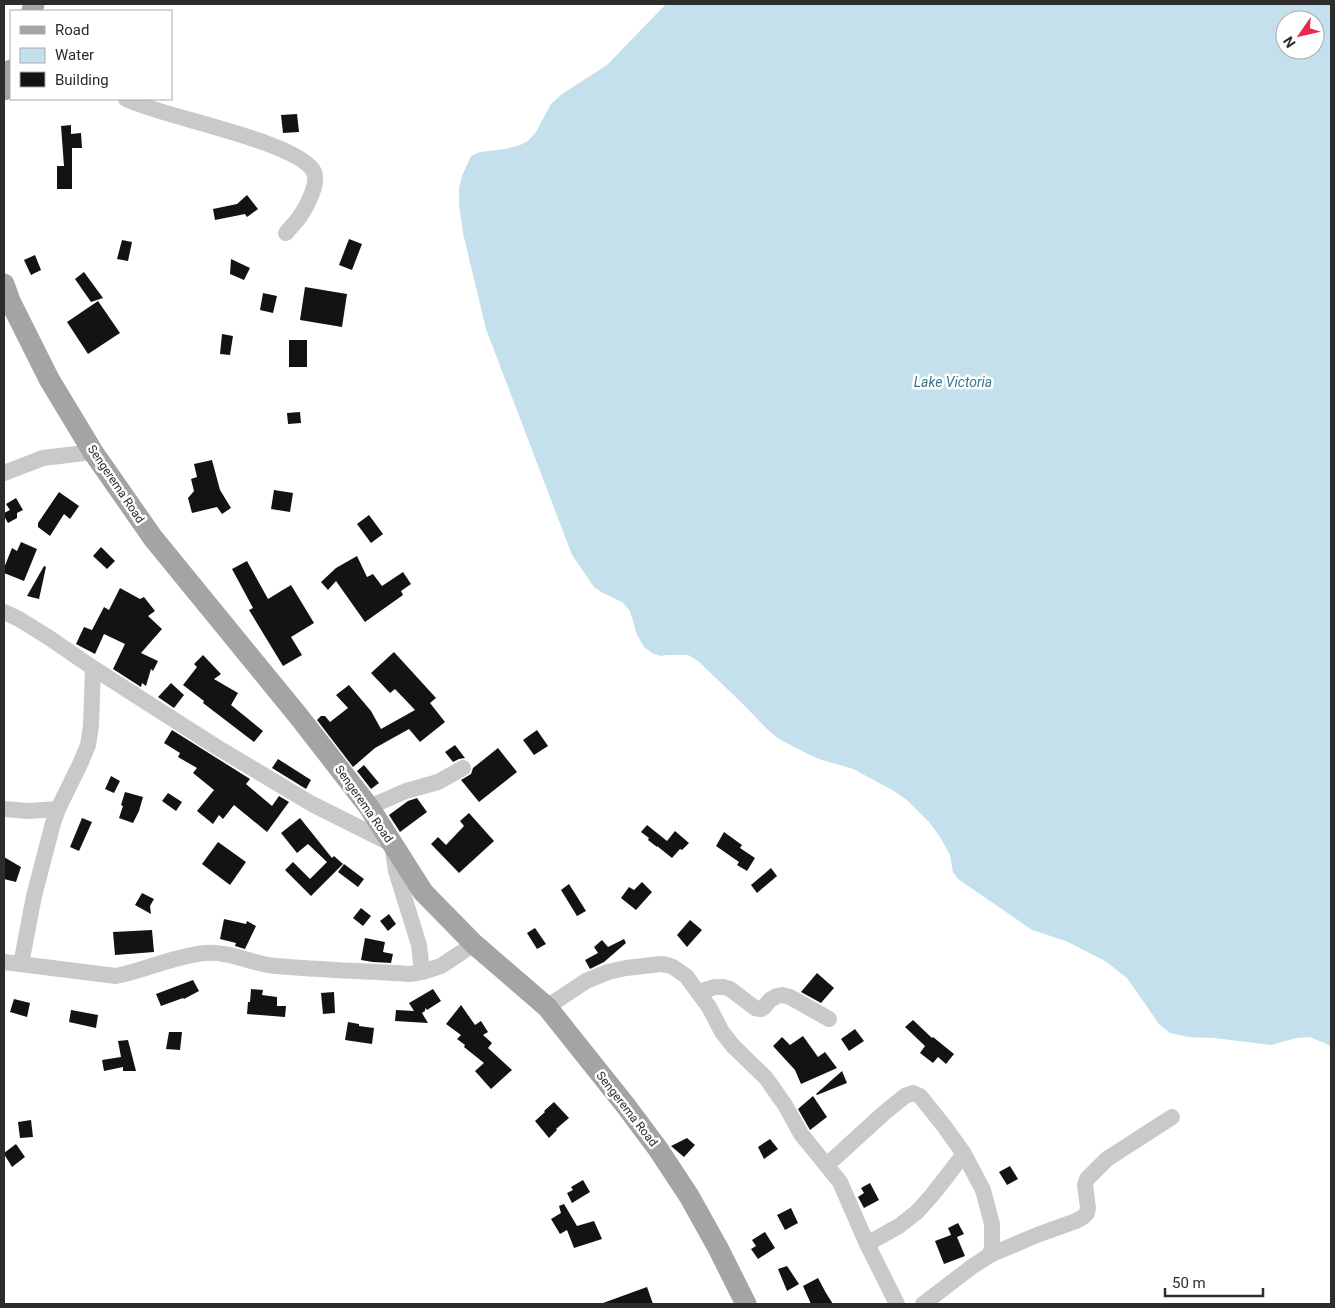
<svg xmlns="http://www.w3.org/2000/svg" width="1335" height="1308" font-family="Roboto,sans-serif">
  <rect width="100%" height="100%" fill="#fff"/>
  <path fill="#c4e0ec" fill-rule="evenodd" d="M666,4H1331V1046L1310,1037L1297,1038L1271,1045L1214,1038L1188,1037L1170,1033L1159,1024L1127,978L1105,961L1066,941L1032,930L958,879L953,872L950,855L940,837L929,822L907,800L894,791L853,769L819,759L806,753L779,739L766,728L744,705L698,661L688,655H667L661,656L652,653L644,647L637,635L630,611L622,602L603,593L594,587L572,555L486,329L463,233L459,205V188L462,176L471,156L480,152L505,149L520,145L528,141L536,132L551,104L562,94L607,65ZM1285,20H1315V50H1285Z"/>
  <g fill="#131313">
    <polygon points="297,114 299,132 283,133 281,115"/>
    <polygon points="71,125 71,134 81,133 82,148 72,148 72,189 57,189 57,166 64,166 61,126"/>
    <polygon points="247,195 258,209 247,217 245,214 215,220 213,209 237,204"/>
    <polygon points="349,239 362,244 352,270 339,265"/>
    <polygon points="122,240 132,242 128,261 117,259"/>
    <polygon points="35,255 41,270 31,275 24,260"/>
    <polygon points="231,259 250,268 244,280 230,274"/>
    <polygon points="84,272 103,298 91,302 75,279"/>
    <polygon points="305,287 347,294 342,327 300,320"/>
    <polygon points="263,293 277,296 273,313 260,310"/>
    <polygon points="98,301 120,333 88,354 67,322"/>
    <polygon points="222,334 233,336 230,355 220,354"/>
    <rect x="289" y="340" width="18" height="27"/>
    <polygon points="300,412 301,423 288,424 287,413"/>
    <polygon points="212,460 220,490 231,508 222,514 217,507 192,513 188,498 194,491 191,479 197,477 194,464"/>
    <polygon points="274,490 293,493 290,512 271,509"/>
    <polygon points="59,492 79,506 70,519 64,514 50,536 38,527 38,523"/>
    <polygon points="16,498 23,510 17,513 17,518 8,523 4,516 4,513 10,510 6,504"/>
    <polygon points="369,515 383,534 371,543 357,524"/>
    <polygon points="21,542 37,549 24,581 4,573 4,568 12,548 17,551"/>
    <polygon points="101,547 115,561 107,569 93,556"/>
    <polygon points="357,556 367,577 373,574 382,586 403,572 411,584 401,591 403,595 365,622 336,581 328,590 321,582 336,568"/>
    <polygon points="247,561 268,599 291,585 314,623 291,637 302,655 283,666 249,610 253,608 232,569"/>
    <polygon points="44,566 46,567 39,599 27,596"/>
    <polygon points="120,588 140,599 144,597 155,611 148,616 162,629 141,653 158,661 153,671 151,669 146,686 142,683 141,687 113,669 125,644 104,634 95,654 76,644 84,627 92,630 104,607 109,610"/>
    <polygon points="394,652 436,698 430,703 445,722 420,742 409,729 375,748 353,767 317,720 321,716 325,716 330,722 348,708 336,695 349,685 371,711 381,729 415,710 395,689 390,693 371,673"/>
    <polygon points="203,655 221,674 214,679 238,693 231,705 263,731 254,742 203,703 204,701 183,685 197,667 194,664"/>
    <polygon points="171,683 184,695 174,708 158,697"/>
    <polygon points="172,730 250,779 246,784 272,806 279,796 289,802 267,832 234,805 223,819 219,815 213,824 197,811 214,790 193,773 197,768 178,757 180,753 164,743"/>
    <polygon points="537,730 548,746 534,755 523,740"/>
    <polygon points="455,745 465,758 459,759 453,762 445,752"/>
    <polygon points="498,748 517,772 479,802 461,780 471,774 473,768"/>
    <polygon points="278,759 311,780 306,789 272,768"/>
    <polygon points="364,765 379,783 371,789 357,771"/>
    <polygon points="111,776 120,781 114,793 105,789"/>
    <polygon points="125,792 143,797 139,811 133,823 119,818 123,806 121,805"/>
    <polygon points="168,793 182,802 176,811 162,801"/>
    <polygon points="417,798 427,812 400,832 389,815 408,801"/>
    <polygon points="469,813 494,841 459,873 431,844 438,837 446,845 464,826 460,821"/>
    <polygon points="82,818 92,822 79,851 70,847"/>
    <polygon points="300,818 332,858 334,856 343,864 311,896 285,870 293,862 310,879 327,862 308,844 297,853 281,833"/>
    <polygon points="647,825 667,841 675,831 689,843 682,850 680,849 672,858 657,846 657,847 648,840 649,838 641,832"/>
    <polygon points="724,832 742,845 740,848 755,858 747,871 737,865 739,862 716,846"/>
    <polygon points="218,842 246,862 230,885 202,864"/>
    <polygon points="4,857 21,867 16,882 4,879"/>
    <polygon points="344,864 364,879 358,887 338,872"/>
    <polygon points="771,868 777,876 757,893 751,885"/>
    <polygon points="642,882 652,892 636,910 621,898 629,887 634,890"/>
    <polygon points="569,884 586,911 577,916 561,890"/>
    <polygon points="142,893 154,899 150,906 151,914 135,905"/>
    <polygon points="361,908 371,916 363,926 353,918"/>
    <polygon points="389,914 396,924 388,931 380,921"/>
    <polygon points="224,919 246,924 247,921 256,926 245,949 235,946 236,943 220,939"/>
    <polygon points="690,920 702,930 687,947 677,935"/>
    <polygon points="535,928 546,944 537,949 527,933"/>
    <polygon points="152,930 154,952 115,955 113,932"/>
    <polygon points="365,938 385,942 383,952 393,954 391,963 373,962 361,960"/>
    <polygon points="624,939 626,943 604,962 590,969 585,960 598,953 594,947 602,940 608,947"/>
    <polygon points="817,973 834,988 821,1003 801,992"/>
    <polygon points="193,980 199,991 184,999 183,998 161,1006 156,994"/>
    <polygon points="251,989 263,990 262,995 277,997 277,1006 286,1006 285,1017 247,1014 248,1002 250,1002"/>
    <polygon points="433,989 441,1001 427,1010 425,1008 425,1011 422,1013 428,1023 395,1021 396,1010 414,1011 409,1003"/>
    <polygon points="334,992 335,1013 323,1014 321,993"/>
    <polygon points="14,999 30,1003 27,1017 10,1012"/>
    <polygon points="461,1005 475,1025 481,1021 488,1032 483,1035 492,1043 488,1048 512,1070 491,1089 475,1071 484,1063 464,1047 465,1045 457,1039 461,1035 446,1024"/>
    <polygon points="71,1010 98,1015 96,1028 69,1022"/>
    <polygon points="913,1020 932,1038 933,1037 954,1054 946,1064 938,1057 933,1063 920,1053 925,1046 905,1027"/>
    <polygon points="348,1022 359,1024 359,1026 374,1028 372,1044 345,1040"/>
    <polygon points="855,1029 864,1041 849,1051 841,1039"/>
    <polygon points="169,1032 182,1032 180,1050 166,1049"/>
    <polygon points="803,1036 818,1057 825,1052 837,1068 801,1084 795,1070 773,1046 782,1037 790,1045"/>
    <polygon points="128,1040 136,1071 123,1071 123,1067 104,1071 102,1060 121,1057 118,1041"/>
    <polygon points="842,1071 847,1083 817,1095 816,1094"/>
    <polygon points="813,1096 827,1117 810,1130 798,1109"/>
    <polygon points="554,1102 569,1118 556,1129 557,1130 549,1138 535,1121 545,1112 544,1111"/>
    <polygon points="31,1120 33,1137 20,1138 18,1122"/>
    <polygon points="687,1138 695,1145 684,1157 671,1146"/>
    <polygon points="770,1139 778,1149 764,1159 758,1147"/>
    <polygon points="16,1144 25,1157 12,1167 4,1154 4,1153"/>
    <polygon points="1010,1166 1018,1179 1007,1185 999,1172"/>
    <polygon points="583,1180 590,1192 572,1203 567,1193 573,1190 571,1187"/>
    <polygon points="870,1183 879,1200 864,1208 858,1197 864,1193 861,1188"/>
    <polygon points="564,1204 577,1226 594,1221 602,1239 574,1248 567,1230 560,1234 551,1219 561,1213 559,1206"/>
    <polygon points="791,1208 798,1223 785,1230 777,1215"/>
    <polygon points="958,1223 964,1234 957,1237 965,1256 944,1264 935,1241 951,1235 948,1228"/>
    <polygon points="765,1232 775,1248 758,1259 751,1249 756,1246 752,1240"/>
    <polygon points="787,1266 799,1284 787,1291 778,1269"/>
    <polygon points="818,1278 826,1293 833,1304 811,1304 803,1286"/>
    <polygon points="647,1287 653,1304 603,1304 603,1303"/>
  </g>
  <g fill="none" stroke-linecap="round" stroke-linejoin="round">
    <g stroke="#c9c9c9" stroke-width="16">
      <path d="M126,99C161,117 299,141 314,172C319,183 307,206 301,215C297,221 291,227 286,233"/>
      <polyline points="4,473 43,458 93,452"/>
      <polyline points="4,612 19,619 51,639 93,668 215,746 312,804 392,844 396,871 419,945 422,972"/>
      <polyline points="369,807 406,791 438,782 463,768"/>
      <polyline points="4,809 28,811 58,809"/>
      <path d="M4,962L116,976C146,970 174,956 205,953C230,951 252,964 276,966C321,970 365,971 410,974L422,972L441,966L474,944"/>
      <polyline points="21,964 34,896 53,823 58,809 81,762 88,745 91,726 93,668"/>
      <polyline points="699,992 715,987 724,987 730,989 755,1008 761,1009 764,1007 770,1000 777,996 782,995 790,997 829,1019"/>
      <polyline points="547,1007 586,981 608,972 626,968 661,964 667,965 673,967 686,976 709,1007 722,1032 733,1046 766,1078 785,1105 801,1134 840,1182 867,1244 897,1304"/>
      <polyline points="827,1165 884,1113 905,1096 913,1093 920,1096 944,1126 964,1154 983,1190 992,1224 992,1247 990,1255"/>
      <polyline points="867,1244 899,1226 917,1212 933,1194 964,1154"/>
      <polyline points="923,1304 973,1266 990,1255 1037,1235 1076,1221 1083,1217 1087,1213 1088,1208 1085,1185 1087,1179 1107,1159 1172,1117"/>
    </g>
    <g stroke="#a4a4a4" stroke-width="21">
      <polyline points="32,11 34,4"/>
      <polyline points="4,90 11,70"/>
      <polyline points="4,284 10,301 49,379 93,452 153,538 300,718 369,807 423,892 474,944 547,1007 626,1106 658,1149 689,1196 718,1248 746,1304"/>
    </g>
  </g>
  <g text-anchor="middle" stroke-width="5" stroke-linejoin="round" paint-order="stroke">
    <g font-size="12" fill="#2c2c2c" stroke="#fff">
      <text transform="translate(116 484) rotate(56)" y="4">Sengerema Road</text>
      <text transform="translate(364 804) rotate(55)" y="4">Sengerema Road</text>
      <text transform="translate(627 1109) rotate(52)" y="4">Sengerema Road</text>
    </g>
    <g font-size="14" font-style="italic" fill="#387790" stroke="#fff">
      <text x="953" y="387">Lake Victoria</text>
    </g>
  </g>
  <rect width="1335" height="1308" fill="none" stroke="#2c2c2c" stroke-width="10"/>
  <rect x="10" y="10" width="162" height="90" fill="#ffffff" stroke="#ababab"/>
  <rect x="20" y="26" width="25" height="8" fill="#a4a4a4" stroke="#ababab"/>
  <text x="55" y="35" font-size="15" fill="#2c2c2c">Road</text>
  <rect x="20" y="48" width="25" height="15" fill="#c4e0ec" stroke="#ababab"/>
  <text x="55" y="60" font-size="15" fill="#2c2c2c">Water</text>
  <rect x="20" y="72" width="25" height="15" fill="#131313" stroke="#ababab"/>
  <text x="55" y="85" font-size="15" fill="#2c2c2c">Building</text>
  <g transform="translate(1300 35) rotate(236)"><circle r="24" fill="#ffffff" stroke="#ababab"/>
  <path d="M0-4L9 19L0 12L-9 19Z" fill="#eb274a"/>
  <text y="-8" font-size="14" font-weight="bold" text-anchor="middle" fill="#2c2c2c">N</text>
  </g>
  <path d="M1165 1288v8h98v-8" fill="none" stroke="#2c2c2c" stroke-width="2.5"/>
  <text x="1172" y="1288" font-size="15" fill="#2c2c2c" stroke="#ffffff" stroke-width="4" paint-order="stroke">50 m</text>
</svg>
